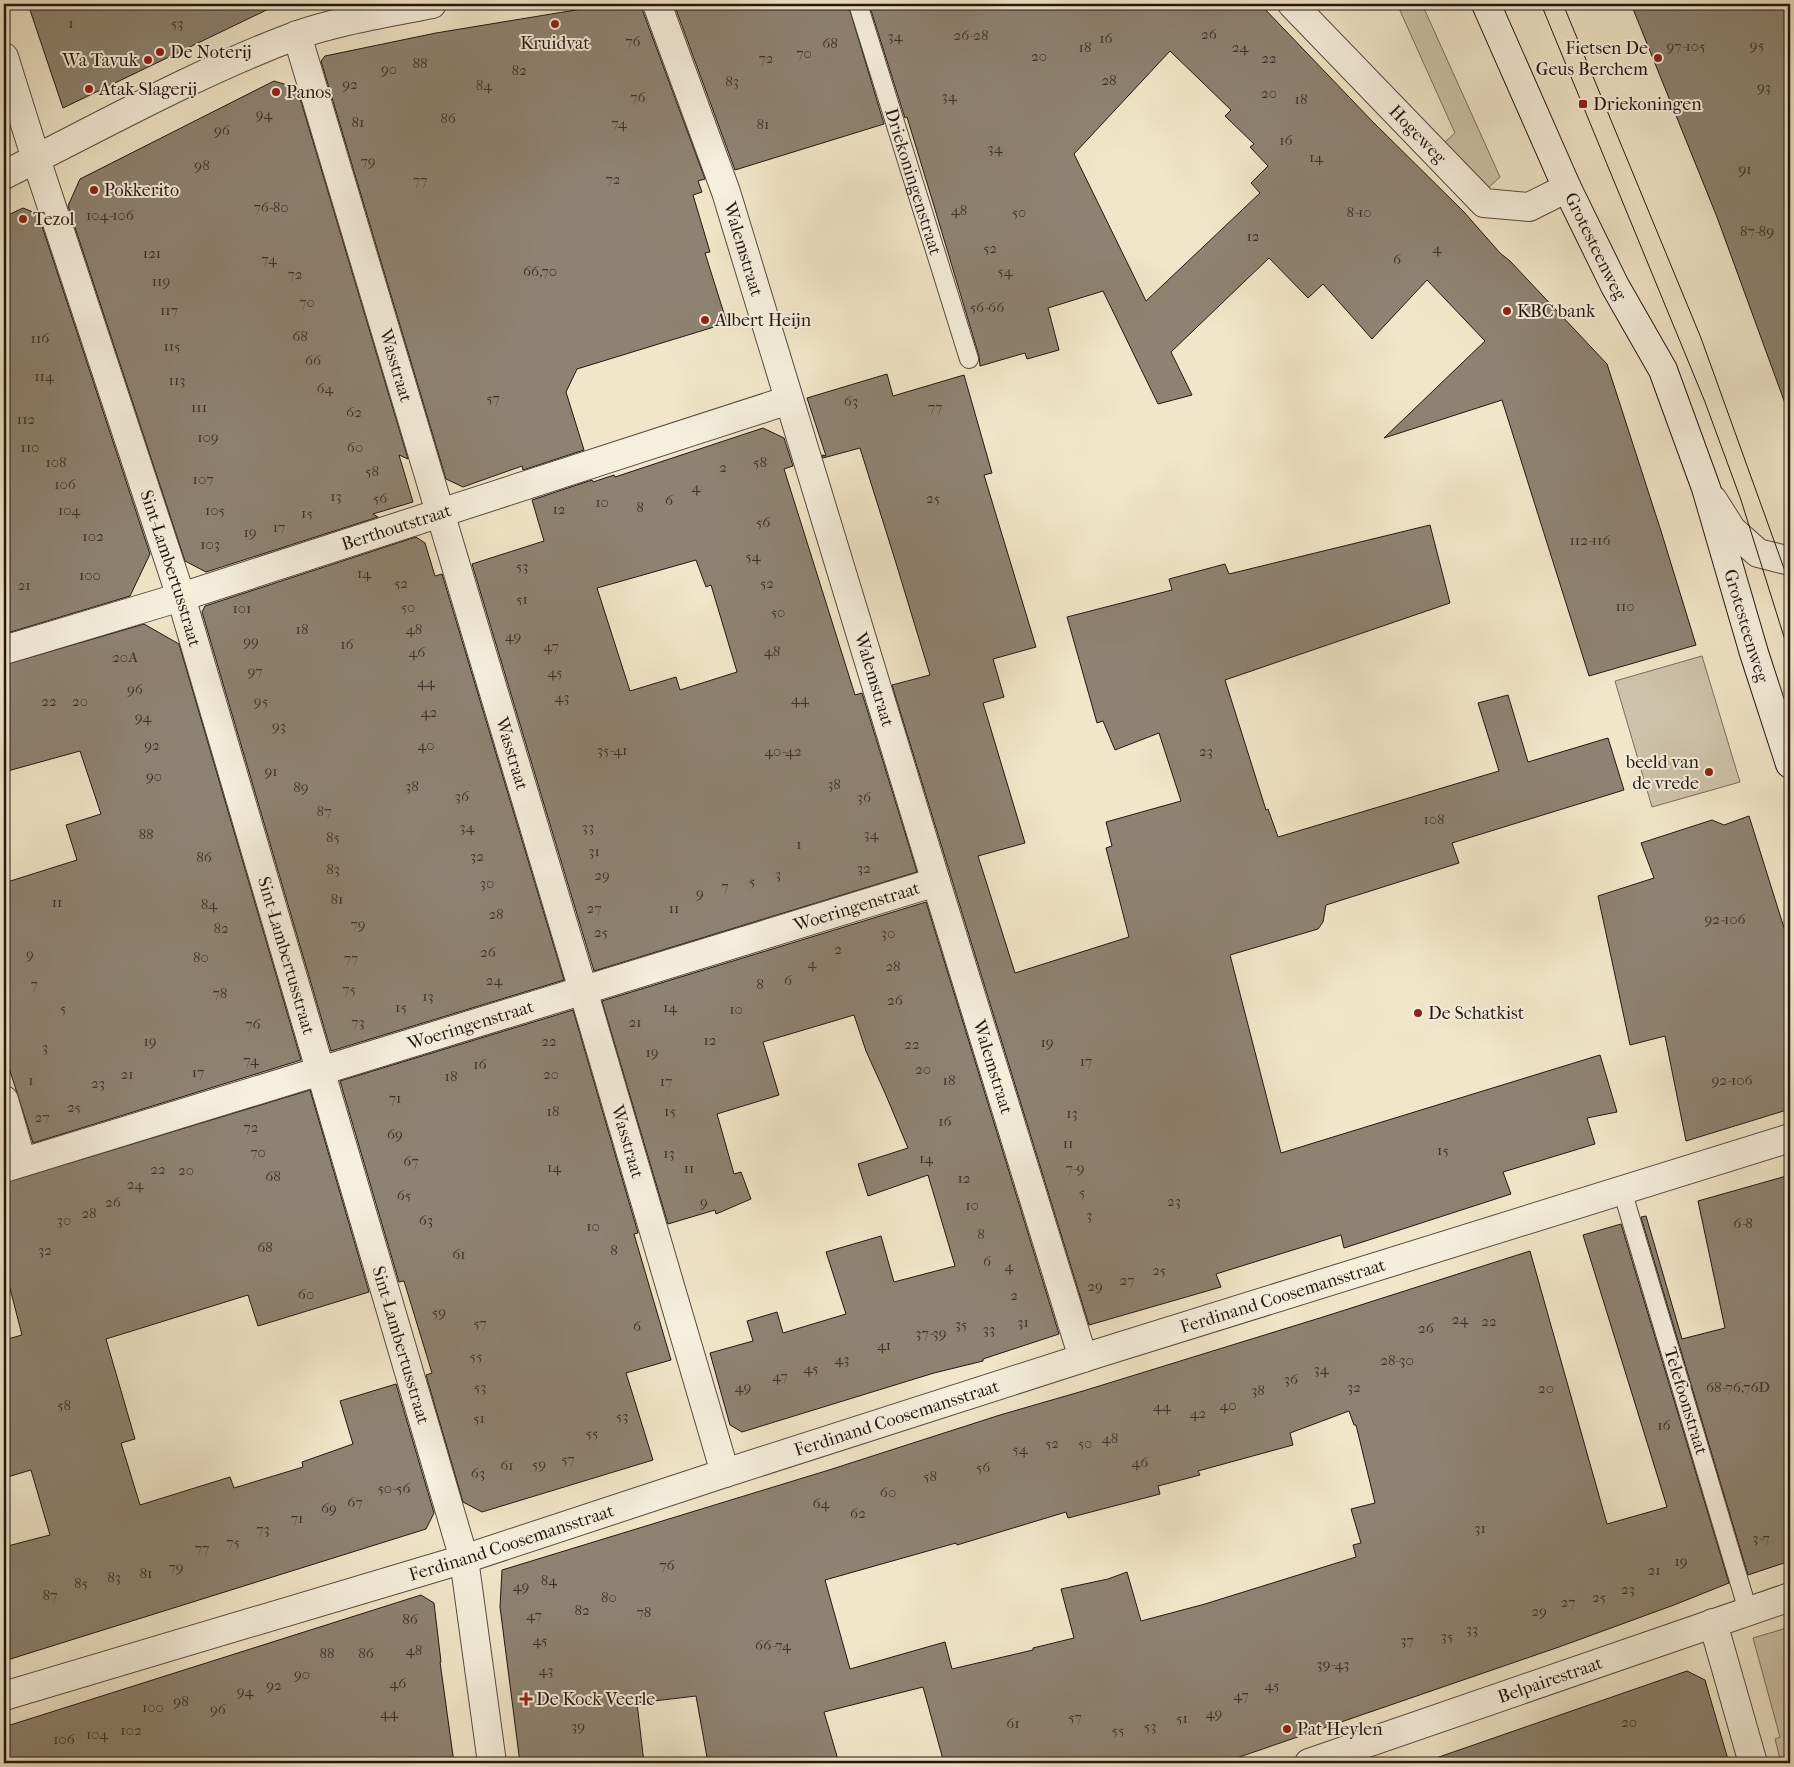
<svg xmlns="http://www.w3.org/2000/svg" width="1794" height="1767" font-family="'IM FELL French Canon',serif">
  <rect width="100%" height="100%" fill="#f1e6c9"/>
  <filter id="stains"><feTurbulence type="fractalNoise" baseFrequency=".004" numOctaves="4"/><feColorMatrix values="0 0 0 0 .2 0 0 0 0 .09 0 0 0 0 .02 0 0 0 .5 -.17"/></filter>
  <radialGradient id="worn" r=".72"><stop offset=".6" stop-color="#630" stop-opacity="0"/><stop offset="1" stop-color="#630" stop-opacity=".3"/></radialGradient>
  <g fill="#cec3aa" stroke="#786d5e">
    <polygon points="1397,4 1422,4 1500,177 1486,190 1444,143 1455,133"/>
    <polygon points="1702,656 1740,782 1652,807 1615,681"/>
    <polygon points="1790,1627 1790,1760 1781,1763 1775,1739 1780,1737 1753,1638"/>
  </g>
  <g fill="#8e8371" stroke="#231712" fill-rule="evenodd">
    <polygon points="28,4 279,4 63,108"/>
    <polygon points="612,4 642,4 642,9 705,179 698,181 702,192 693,195 710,252 705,253 727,323 577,369 566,392 584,450 523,470 522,466 463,487 446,479 321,61 325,56 436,33"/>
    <polygon points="674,4 848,4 884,124 735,170"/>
    <path d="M869,4H1260L1372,121L1464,212L1500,253L1510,261L1607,364L1661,531L1696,645L1589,676L1502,400L1384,438L1485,341L1427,280L1372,339L1323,284L1308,298L1269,258L1171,352L1192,395L1158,404L1103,291L1048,308L1059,350L1027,359L1025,353L980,366L979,356L931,196L907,117L905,118ZM1170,51L1231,110L1225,116L1254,144L1250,147L1268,166L1251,183L1260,193L1146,301L1074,154Z"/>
    <polygon points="1631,4 1790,4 1790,405 1786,406 1717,217"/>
    <polygon points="274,81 297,88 408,459 399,455 413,502 373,514 378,517 206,572 185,561 68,206 80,179"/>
    <polygon points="23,208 38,214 150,554 130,596 4,634 4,217"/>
    <polygon points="887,374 893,396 964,375 992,473 984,475 1036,647 993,659 1004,697 983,703 1025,843 978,856 1015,973 1129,937 1106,848 1112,846 1106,822 1181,801 1159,733 1115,750 1103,721 1097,723 1067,617 1172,590 1169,579 1225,564 1229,574 1430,525 1450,603 1225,680 1266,810 1268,809 1278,837 1499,771 1478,703 1508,695 1528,762 1608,738 1624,790 1452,843 1459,863 1326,905 1323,922 1318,929 1230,955 1281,1153 1600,1055 1617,1112 1587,1118 1595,1144 1503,1172 1511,1194 1344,1248 1341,1235 1216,1274 1221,1287 1089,1325 892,685 930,675 896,563 860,448 823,458 822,455 826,456 807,398"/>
    <path d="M763,428L784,438L793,466L784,469L855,695L862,693L917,872L594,971L472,564L544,541L532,500L592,480L593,482L614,475L615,477ZM696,560L706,587L711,585L737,672L680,690L676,677L630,691L597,588Z"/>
    <polygon points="416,537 425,543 435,576 442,574 564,980 331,1051 202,612 205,606"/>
    <polygon points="144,624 179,644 301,1060 33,1143 4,1052 4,883 77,860 66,825 101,814 80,751 4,772 4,665"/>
    <polygon points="1749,816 1790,947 1790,1109 1686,1141 1665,1036 1630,1045 1598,896 1654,878 1641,843 1712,820 1724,825"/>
    <polygon points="926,902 1059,1334 983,1359 983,1361 934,1373 742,1432 730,1425 710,1353 753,1341 747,1321 777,1312 783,1333 846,1314 826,1252 881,1236 894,1282 955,1266 928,1175 868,1196 858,1164 908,1148 885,1093 866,1051 854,1015 763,1042 779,1095 717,1114 734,1174 741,1172 751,1199 716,1214 715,1210 668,1224 602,1001"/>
    <polygon points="573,1010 638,1233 634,1234 671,1360 626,1373 653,1460 482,1512 463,1502 426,1375 432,1373 404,1281 399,1282 340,1081"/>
    <polygon points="310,1090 369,1292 258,1326 248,1295 106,1339 135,1439 121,1443 140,1505 230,1477 234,1488 303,1467 302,1462 353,1444 340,1401 396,1384 434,1513 426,1529 4,1661 4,1547 50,1535 31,1470 4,1478 4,1340 22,1335 4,1265 4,1183"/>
    <polygon points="1790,1175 1790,1561 1748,1575 1641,1217 1646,1216 1682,1339 1725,1328 1698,1201"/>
    <path d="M1621,1224L1729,1583L1674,1605L1559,1647L1222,1763H944L923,1687L824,1712L839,1763H708L696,1696L637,1703L644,1763H520L500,1607L502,1570L829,1470L1000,1415L1083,1391L1323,1317L1530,1251L1607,1524L1667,1507L1583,1235ZM1349,1411L1354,1425H1356L1375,1503L1351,1509L1361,1543L1353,1545L1356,1557L1205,1604L1141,1621L1127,1572L1108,1579L1061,1589L1074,1638L1033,1648V1650L952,1669L945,1642L850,1669L825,1580L956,1543L957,1545L1066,1512L1068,1518L1160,1494L1158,1486L1200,1475L1198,1471L1293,1445L1290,1433Z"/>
    <polygon points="421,1595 434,1603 441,1662 440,1662 454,1763 4,1763 4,1727"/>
    <polygon points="1687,1671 1705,1680 1729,1763 1437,1763 1436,1758"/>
  </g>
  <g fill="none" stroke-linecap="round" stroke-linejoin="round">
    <defs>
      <g id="service">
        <path id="s1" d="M858,4L969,359"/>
        <polyline points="1622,1190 1748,1611"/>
      </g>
      <g id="minor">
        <path id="s2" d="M657,4L726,192L936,882L1083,1358"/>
        <path id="s3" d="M1292,4L1484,203L1529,207L1567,188"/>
        <path id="s4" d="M297,35L583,990L725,1473"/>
        <path id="s5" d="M4,57L36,159L181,597L464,1559L492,1763"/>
        <path d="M4,175C100,127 194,74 295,36C336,21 388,13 432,4"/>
        <polyline points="1713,500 1732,530 1758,553 1790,561"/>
        <path id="s6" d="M4,650L181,597L789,400"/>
        <polyline points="4,1100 22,1162"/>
        <path id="s7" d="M4,1168L936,882"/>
        <polyline points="1713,1623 1753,1763"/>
        <path id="s8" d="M4,1696L464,1559L725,1473L1099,1353L1790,1138"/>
        <path id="s9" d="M1309,1763L1790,1597"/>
      </g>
      <g id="secondary">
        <path id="s10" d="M1486,4L1567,188L1615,286L1663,370L1706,488L1754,653L1790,764"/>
      </g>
    </defs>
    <use href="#service" stroke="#564b40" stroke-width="20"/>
    <use href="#minor" stroke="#564b40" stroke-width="30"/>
    <use href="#secondary" stroke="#231712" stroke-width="30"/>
    <use href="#service" stroke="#f6efdc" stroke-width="18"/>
    <use href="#minor" stroke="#f6efdc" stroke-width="28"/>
    <use href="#secondary" stroke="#f6efdc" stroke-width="28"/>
    <g stroke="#231712" stroke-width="1">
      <polyline points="1541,4 1705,402 1741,500 1790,656"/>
      <polyline points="1563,4 1701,338 1790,585"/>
    </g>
  </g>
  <g fill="#8f2418" stroke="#f6efdc" stroke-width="2">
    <circle cx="555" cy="24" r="5"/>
    <circle cx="160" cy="52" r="5"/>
    <circle cx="1658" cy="58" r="5"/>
    <circle cx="148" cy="60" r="5"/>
    <circle cx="89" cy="89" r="5"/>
    <circle cx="276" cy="92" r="5"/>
    <rect x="1578" y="99" width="10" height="10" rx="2.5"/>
    <circle cx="94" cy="190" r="5"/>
    <circle cx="23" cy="219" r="5"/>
    <circle cx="1507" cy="311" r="5"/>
    <circle cx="705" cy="320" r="5"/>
    <circle cx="1709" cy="772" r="5"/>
    <circle cx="1418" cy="1013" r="5"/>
    <path d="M523.5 1691.5h5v5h5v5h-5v5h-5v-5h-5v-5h5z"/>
    <circle cx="1287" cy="1729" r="5"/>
  </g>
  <g text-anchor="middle" stroke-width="4" stroke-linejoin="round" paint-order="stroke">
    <g font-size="15" fill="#3e322a">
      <text x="71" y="28">1</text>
      <text x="177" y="28">53</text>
      <text x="1209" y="39">26</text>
      <text x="971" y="40">26-28</text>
      <text x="895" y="41">34</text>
      <text x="1106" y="43">16</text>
      <text x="633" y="46">76</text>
      <text x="830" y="48">68</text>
      <text x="1757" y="50">95</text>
      <text x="1686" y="51">97-105</text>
      <text x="1085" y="52">18</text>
      <text x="1240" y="52">24</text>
      <text x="804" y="58">70</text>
      <text x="1039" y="61">20</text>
      <text x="766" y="63">72</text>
      <text x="1269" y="63">22</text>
      <text x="420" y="68">88</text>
      <text x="389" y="74">90</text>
      <text x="519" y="75">82</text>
      <text x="1109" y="85">28</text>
      <text x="732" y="86">83</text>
      <text x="350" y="89">92</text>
      <text x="484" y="90">84</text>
      <text x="1764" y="92">93</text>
      <text x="1269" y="98">20</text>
      <text x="949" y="101">34</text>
      <text x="638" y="102">76</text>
      <text x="1301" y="104">18</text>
      <text x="264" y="119">94</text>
      <text x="448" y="123">86</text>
      <text x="358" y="127">81</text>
      <text x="619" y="128">74</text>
      <text x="763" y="129">81</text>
      <text x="222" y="135">96</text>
      <text x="1286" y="145">16</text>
      <text x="995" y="153">34</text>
      <text x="1316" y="162">14</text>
      <text x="368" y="166">79</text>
      <text x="202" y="170">98</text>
      <text x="1745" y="174">91</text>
      <text x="613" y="184">72</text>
      <text x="420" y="185">77</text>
      <text x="271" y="212">76-80</text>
      <text x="959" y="215">48</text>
      <text x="1019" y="217">50</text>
      <text x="1359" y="217">8-10</text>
      <text x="110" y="220">104-106</text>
      <text x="1757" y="236">87-89</text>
      <text x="1253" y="241">12</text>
      <text x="990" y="253">52</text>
      <text x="1437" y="253">4</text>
      <text x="152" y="258">121</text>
      <text x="269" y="264">74</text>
      <text x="1397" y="264">6</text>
      <text x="540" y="276">66,70</text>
      <text x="1005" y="276">54</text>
      <text x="295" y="279">72</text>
      <text x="161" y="286">119</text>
      <text x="307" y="307">70</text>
      <text x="987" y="312">56-66</text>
      <text x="169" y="315">117</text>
      <text x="300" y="341">68</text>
      <text x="40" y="343">116</text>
      <text x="172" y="351">115</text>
      <text x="313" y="365">66</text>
      <text x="44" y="381">114</text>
      <text x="177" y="385">113</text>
      <text x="325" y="393">64</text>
      <text x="493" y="403">57</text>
      <text x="851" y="406">63</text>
      <text x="199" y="412">111</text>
      <text x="935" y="412">77</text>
      <text x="354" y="417">62</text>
      <text x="26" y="424">112</text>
      <text x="208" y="442">109</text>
      <text x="30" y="452">110</text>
      <text x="355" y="452">60</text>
      <text x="56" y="467">108</text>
      <text x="760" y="467">58</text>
      <text x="723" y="472">2</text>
      <text x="372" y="476">58</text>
      <text x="203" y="484">107</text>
      <text x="65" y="489">106</text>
      <text x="696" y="492">4</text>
      <text x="336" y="501">13</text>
      <text x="380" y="503">56</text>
      <text x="933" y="503">25</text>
      <text x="669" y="505">6</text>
      <text x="602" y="507">10</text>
      <text x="640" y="512">8</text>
      <text x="559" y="514">12</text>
      <text x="69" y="515">104</text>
      <text x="215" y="515">105</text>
      <text x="307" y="518">15</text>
      <text x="763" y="527">56</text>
      <text x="279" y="532">17</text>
      <text x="250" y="537">19</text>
      <text x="93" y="541">102</text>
      <text x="1590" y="545">112-116</text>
      <text x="210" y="549">103</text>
      <text x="753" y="561">54</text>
      <text x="522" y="571">53</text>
      <text x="364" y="578">14</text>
      <text x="90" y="580">100</text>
      <text x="401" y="588">52</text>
      <text x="767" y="588">52</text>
      <text x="24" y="590">21</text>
      <text x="522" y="604">51</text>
      <text x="1625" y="611">110</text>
      <text x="408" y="612">50</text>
      <text x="242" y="613">101</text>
      <text x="778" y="617">50</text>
      <text x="302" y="634">18</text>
      <text x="414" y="634">48</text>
      <text x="513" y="641">49</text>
      <text x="251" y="646">99</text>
      <text x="347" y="649">16</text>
      <text x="551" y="651">47</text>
      <text x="772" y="656">48</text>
      <text x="417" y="657">46</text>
      <text x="125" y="662">20A</text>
      <text x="255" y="676">97</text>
      <text x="555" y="677">45</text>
      <text x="426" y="687">44</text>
      <text x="135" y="694">96</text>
      <text x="562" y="702">43</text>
      <text x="800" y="704">44</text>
      <text x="49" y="706">22</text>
      <text x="80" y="706">20</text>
      <text x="261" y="706">95</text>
      <text x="429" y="717">42</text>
      <text x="143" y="722">94</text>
      <text x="279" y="731">93</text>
      <text x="152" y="750">92</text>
      <text x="426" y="750">40</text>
      <text x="612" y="755">35-41</text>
      <text x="783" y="756">40-42</text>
      <text x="1206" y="756">23</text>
      <text x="271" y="776">91</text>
      <text x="154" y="781">90</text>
      <text x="834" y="789">38</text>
      <text x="412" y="791">38</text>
      <text x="301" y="792">89</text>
      <text x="462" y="801">36</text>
      <text x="864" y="802">36</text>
      <text x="324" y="816">87</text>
      <text x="1434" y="824">108</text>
      <text x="467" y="832">34</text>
      <text x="588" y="832">33</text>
      <text x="146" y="839">88</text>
      <text x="871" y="839">34</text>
      <text x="333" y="842">85</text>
      <text x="799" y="849">1</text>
      <text x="594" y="856">31</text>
      <text x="477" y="861">32</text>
      <text x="204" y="862">86</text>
      <text x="864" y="873">32</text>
      <text x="333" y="874">83</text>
      <text x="778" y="879">3</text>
      <text x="602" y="880">29</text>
      <text x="752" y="886">5</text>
      <text x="487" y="888">30</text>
      <text x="725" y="891">7</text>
      <text x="700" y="898">9</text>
      <text x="337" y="904">81</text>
      <text x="57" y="907">11</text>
      <text x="209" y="909">84</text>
      <text x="594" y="913">27</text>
      <text x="674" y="913">11</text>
      <text x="496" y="919">28</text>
      <text x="1725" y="924">92-106</text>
      <text x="358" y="929">79</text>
      <text x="221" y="933">82</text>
      <text x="601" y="937">25</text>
      <text x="888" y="938">30</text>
      <text x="838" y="954">2</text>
      <text x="488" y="957">26</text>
      <text x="30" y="959">9</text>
      <text x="201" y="962">80</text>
      <text x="351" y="963">77</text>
      <text x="812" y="968">4</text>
      <text x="893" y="971">28</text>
      <text x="494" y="985">24</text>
      <text x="788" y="985">6</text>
      <text x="34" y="989">7</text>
      <text x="760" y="989">8</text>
      <text x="349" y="994">75</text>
      <text x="220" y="998">78</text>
      <text x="428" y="1001">13</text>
      <text x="895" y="1005">26</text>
      <text x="401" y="1012">15</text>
      <text x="670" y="1012">14</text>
      <text x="63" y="1013">5</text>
      <text x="736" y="1014">10</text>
      <text x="358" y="1027">73</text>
      <text x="635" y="1027">21</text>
      <text x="253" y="1029">76</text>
      <text x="710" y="1045">12</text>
      <text x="150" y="1046">19</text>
      <text x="549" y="1046">22</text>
      <text x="1047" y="1047">19</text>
      <text x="912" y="1049">22</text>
      <text x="45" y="1052">3</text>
      <text x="652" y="1057">19</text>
      <text x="251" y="1065">74</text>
      <text x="1086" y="1066">17</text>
      <text x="480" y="1069">16</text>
      <text x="923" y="1074">20</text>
      <text x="198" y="1077">17</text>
      <text x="127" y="1079">21</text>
      <text x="551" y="1079">20</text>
      <text x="451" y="1081">18</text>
      <text x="31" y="1085">1</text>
      <text x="949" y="1085">18</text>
      <text x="1732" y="1085">92-106</text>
      <text x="666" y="1086">17</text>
      <text x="98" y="1088">23</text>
      <text x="395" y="1103">71</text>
      <text x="74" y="1112">25</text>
      <text x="553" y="1116">18</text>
      <text x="670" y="1116">15</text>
      <text x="1072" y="1118">13</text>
      <text x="42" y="1122">27</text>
      <text x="945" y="1126">16</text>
      <text x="251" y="1132">72</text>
      <text x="395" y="1139">69</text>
      <text x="1068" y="1148">11</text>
      <text x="1443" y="1155">15</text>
      <text x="258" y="1157">70</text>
      <text x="669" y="1158">13</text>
      <text x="926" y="1163">14</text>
      <text x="411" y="1166">67</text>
      <text x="554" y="1172">14</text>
      <text x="689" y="1173">11</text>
      <text x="1075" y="1173">7-9</text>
      <text x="158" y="1174">22</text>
      <text x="186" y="1175">20</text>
      <text x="273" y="1181">68</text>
      <text x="964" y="1183">12</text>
      <text x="135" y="1189">24</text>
      <text x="1082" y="1197">5</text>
      <text x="404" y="1200">65</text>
      <text x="1174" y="1206">23</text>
      <text x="113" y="1207">26</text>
      <text x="704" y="1207">9</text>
      <text x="972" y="1210">10</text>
      <text x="89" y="1218">28</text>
      <text x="1089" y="1220">3</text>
      <text x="64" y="1225">30</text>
      <text x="426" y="1225">63</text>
      <text x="1743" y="1228">6-8</text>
      <text x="593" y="1231">10</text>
      <text x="981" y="1239">8</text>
      <text x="265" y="1252">68</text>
      <text x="45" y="1255">32</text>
      <text x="614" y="1255">8</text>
      <text x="459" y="1259">61</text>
      <text x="987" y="1266">6</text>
      <text x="1009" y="1271">4</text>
      <text x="1159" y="1275">25</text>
      <text x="1127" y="1285">27</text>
      <text x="1095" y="1291">29</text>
      <text x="306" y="1299">60</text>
      <text x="1014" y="1300">2</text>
      <text x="439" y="1317">59</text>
      <text x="1460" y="1324">24</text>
      <text x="1489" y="1326">22</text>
      <text x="1023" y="1327">31</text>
      <text x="480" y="1328">57</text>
      <text x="961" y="1329">35</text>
      <text x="637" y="1331">6</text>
      <text x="1426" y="1333">26</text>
      <text x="989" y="1334">33</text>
      <text x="931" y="1338">37-39</text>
      <text x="884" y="1350">41</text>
      <text x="476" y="1361">55</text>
      <text x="842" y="1364">43</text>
      <text x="1397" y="1365">28-30</text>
      <text x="811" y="1373">45</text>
      <text x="1321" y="1374">34</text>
      <text x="780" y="1381">47</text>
      <text x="1291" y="1384">36</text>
      <text x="480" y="1392">53</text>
      <text x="743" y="1392">49</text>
      <text x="1354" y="1392">32</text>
      <text x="1738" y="1392">68-76,76D</text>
      <text x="1546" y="1393">20</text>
      <text x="1258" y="1395">38</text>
      <text x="64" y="1410">58</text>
      <text x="1228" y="1410">40</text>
      <text x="1162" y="1411">44</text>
      <text x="1198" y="1418">42</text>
      <text x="622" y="1421">53</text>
      <text x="479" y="1423">51</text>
      <text x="1664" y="1430">16</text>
      <text x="592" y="1438">55</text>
      <text x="1110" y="1443">48</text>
      <text x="1052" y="1448">52</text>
      <text x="1085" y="1448">50</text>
      <text x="1020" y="1454">54</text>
      <text x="568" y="1464">57</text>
      <text x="1140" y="1467">46</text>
      <text x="539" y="1469">59</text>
      <text x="507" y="1470">61</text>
      <text x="983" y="1472">56</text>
      <text x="478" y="1478">63</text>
      <text x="930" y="1481">58</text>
      <text x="394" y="1493">50-56</text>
      <text x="888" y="1497">60</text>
      <text x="355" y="1507">67</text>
      <text x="821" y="1508">64</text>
      <text x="329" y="1513">69</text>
      <text x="858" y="1518">62</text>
      <text x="297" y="1523">71</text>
      <text x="1480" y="1533">31</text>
      <text x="263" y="1534">73</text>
      <text x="1761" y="1543">3-7</text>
      <text x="233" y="1547">75</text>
      <text x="202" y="1553">77</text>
      <text x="1681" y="1566">19</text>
      <text x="667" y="1570">76</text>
      <text x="176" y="1572">79</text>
      <text x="1654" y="1575">21</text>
      <text x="146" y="1578">81</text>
      <text x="114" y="1582">83</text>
      <text x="549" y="1585">84</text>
      <text x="81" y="1588">85</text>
      <text x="521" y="1591">49</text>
      <text x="1628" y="1594">23</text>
      <text x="50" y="1600">87</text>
      <text x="609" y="1602">80</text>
      <text x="1599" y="1602">25</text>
      <text x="1568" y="1607">27</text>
      <text x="582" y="1615">82</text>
      <text x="1539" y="1616">29</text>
      <text x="644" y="1617">78</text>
      <text x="534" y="1620">47</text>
      <text x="410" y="1624">86</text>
      <text x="1472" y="1634">33</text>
      <text x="1447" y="1641">35</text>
      <text x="540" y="1645">45</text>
      <text x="1407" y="1645">37</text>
      <text x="773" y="1650">66-74</text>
      <text x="414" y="1655">48</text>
      <text x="327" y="1658">88</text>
      <text x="366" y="1658">86</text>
      <text x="1333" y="1669">39-43</text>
      <text x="546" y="1675">43</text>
      <text x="302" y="1679">90</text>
      <text x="398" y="1688">46</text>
      <text x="274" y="1690">92</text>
      <text x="1272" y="1690">45</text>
      <text x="245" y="1696">94</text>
      <text x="1241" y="1700">47</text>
      <text x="181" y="1706">98</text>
      <text x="153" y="1712">100</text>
      <text x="218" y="1714">96</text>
      <text x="389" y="1718">44</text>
      <text x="1214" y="1718">49</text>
      <text x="1075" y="1722">57</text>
      <text x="1182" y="1723">51</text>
      <text x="1629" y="1727">20</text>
      <text x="1013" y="1728">61</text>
      <text x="578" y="1731">39</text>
      <text x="1150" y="1731">53</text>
      <text x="131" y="1735">102</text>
      <text x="1118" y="1735">55</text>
      <text x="97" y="1739">104</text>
      <text x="64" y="1744">106</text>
    </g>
    <g font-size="18" fill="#231712" stroke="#f6efdc" text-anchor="start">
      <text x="555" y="49" text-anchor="middle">Kruidvat</text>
      <text x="1648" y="54" text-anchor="end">Fietsen De<tspan x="1648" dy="21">Geus Berchem</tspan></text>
      <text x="170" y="58">De Noterij</text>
      <text x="138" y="66" text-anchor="end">Wa Tavuk</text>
      <text x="99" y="95">Atak Slagerij</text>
      <text x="286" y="98">Panos</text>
      <text x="1593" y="110">Driekoningen</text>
      <text x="104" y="196">Pokkerito</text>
      <text x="33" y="225">Tezol</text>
      <text x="1517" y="317">KBC bank</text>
      <text x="715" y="326">Albert Heijn</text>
      <text x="1699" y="768" text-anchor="end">beeld van<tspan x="1699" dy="21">de vrede</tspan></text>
      <text x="1428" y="1019">De Schatkist</text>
      <text x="536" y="1705">De Kock Veerle</text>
      <text x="1297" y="1735">Pat Heylen</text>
    </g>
    <g font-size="18" fill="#231712" stroke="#f6efdc">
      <text dy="6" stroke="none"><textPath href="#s3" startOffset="181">Hogeweg</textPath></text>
      <text dy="6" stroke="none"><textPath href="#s1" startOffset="186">Driekoningenstraat</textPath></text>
      <text dy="6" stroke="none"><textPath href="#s10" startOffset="266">Grotesteenweg</textPath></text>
      <text dy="6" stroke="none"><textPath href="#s2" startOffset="260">Walemstraat</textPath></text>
      <text dy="6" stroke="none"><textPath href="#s4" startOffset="345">Wasstraat</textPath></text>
      <text dy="6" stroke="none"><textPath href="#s6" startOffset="411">Berthoutstraat</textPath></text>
      <text dy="6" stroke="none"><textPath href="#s5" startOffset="538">Sint-Lambertusstraat</textPath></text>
      <text dy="6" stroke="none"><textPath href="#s10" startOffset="676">Grotesteenweg</textPath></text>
      <text dy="6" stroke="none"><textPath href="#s2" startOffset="710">Walemstraat</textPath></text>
      <text dy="6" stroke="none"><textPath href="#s4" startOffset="750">Wasstraat</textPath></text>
      <text dy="6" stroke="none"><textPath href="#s7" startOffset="892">Woeringenstraat</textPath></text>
      <text dy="6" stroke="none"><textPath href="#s5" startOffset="942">Sint-Lambertusstraat</textPath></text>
      <text dy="6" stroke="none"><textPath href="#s7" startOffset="488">Woeringenstraat</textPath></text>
      <text dy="6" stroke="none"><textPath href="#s2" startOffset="1115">Walemstraat</textPath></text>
      <text dy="6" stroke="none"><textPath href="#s4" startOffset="1155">Wasstraat</textPath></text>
      <text dy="6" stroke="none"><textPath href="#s8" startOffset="1340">Ferdinand Coosemansstraat</textPath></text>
      <text dy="6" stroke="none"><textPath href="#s5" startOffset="1348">Sint-Lambertusstraat</textPath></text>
      <text transform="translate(1686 1401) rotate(73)" y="6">Telefoonstraat</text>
      <text dy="6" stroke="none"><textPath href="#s8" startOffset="935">Ferdinand Coosemansstraat</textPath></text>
      <text dy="6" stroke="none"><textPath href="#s8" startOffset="530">Ferdinand Coosemansstraat</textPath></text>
      <text dy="6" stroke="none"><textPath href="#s9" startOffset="255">Belpairestraat</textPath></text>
    </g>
  </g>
  <rect width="1794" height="1767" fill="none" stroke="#f1e6c9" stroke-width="20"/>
  <rect x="5" y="5" width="1784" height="1757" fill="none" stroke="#231712" stroke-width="2.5"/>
  <rect x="10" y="10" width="1774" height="1747" fill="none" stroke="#231712"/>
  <rect width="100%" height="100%" filter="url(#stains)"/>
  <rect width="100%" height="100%" fill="url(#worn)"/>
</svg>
